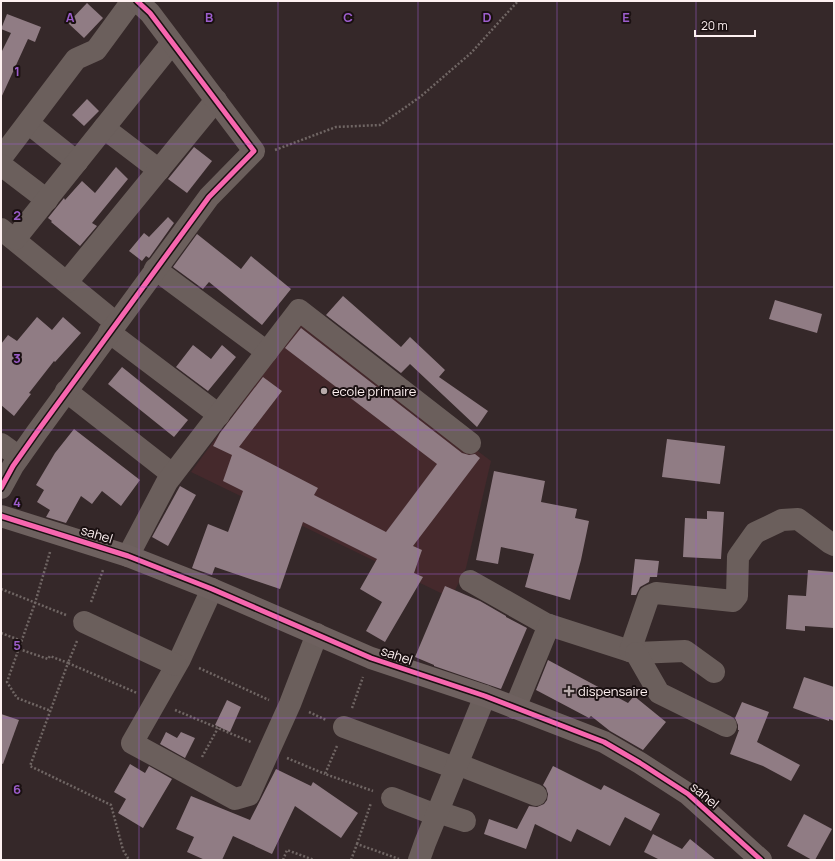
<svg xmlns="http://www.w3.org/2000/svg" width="835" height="861" font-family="Manrope,sans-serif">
  <rect width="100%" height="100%" fill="#352829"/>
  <polygon fill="#45292c" points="303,320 491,461 466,568 451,598 191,472"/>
  <g fill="#907c84">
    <polygon points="87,3 103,18 84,38 68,23"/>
    <polygon points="7,14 41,27 35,42 28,39 1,98 1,53 11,33 1,29"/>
    <polygon points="87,99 99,111 84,126 72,115"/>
    <polygon points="194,147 212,161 187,193 168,179"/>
    <polygon points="116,167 128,179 92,223 97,226 80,246 51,222 52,221 48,218 64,198 65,200 82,181 95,193"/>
    <polygon points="168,217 174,223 149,258 146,256 142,261 129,251 144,233 149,237"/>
    <polygon points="197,234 241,269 251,256 291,289 262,325 209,282 203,289 173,267"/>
    <polygon points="343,296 401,347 410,337 445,370 439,377 488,411 477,427 410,364 401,373 326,315"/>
    <polygon points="775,300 822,314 817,333 769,319"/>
    <polygon points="37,317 52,330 63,317 81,333 55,362 54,361 29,393 31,394 14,416 1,405 1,344 8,335 17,341"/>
    <polygon points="301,328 462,453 469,455 475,454 480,458 413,546 422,550 414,573 423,577 385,642 366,631 382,602 360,589 377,559 303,522 280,589 215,567 212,575 192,568 208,524 228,532 243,491 223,481 232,455 213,446 220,433 263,377 282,391 239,447 318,488 314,495 386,532 437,464 285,348"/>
    <polygon points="193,345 211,359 222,345 236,357 208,391 176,367"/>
    <polygon points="122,367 188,420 174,437 108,384"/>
    <polygon points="74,429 140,480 121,506 102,491 92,504 81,496 66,523 46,517 50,510 37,502 44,490 36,485 55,453"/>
    <polygon points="667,439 725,446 720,484 662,477"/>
    <polygon points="494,471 545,481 541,502 577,509 575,518 589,521 581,560 570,600 525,587 534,554 501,547 498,564 476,560"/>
    <polygon points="180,486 196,495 168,546 152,537"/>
    <polygon points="707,511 724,512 721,559 683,557 685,518 707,519"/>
    <polygon points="635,559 659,561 657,577 650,577 649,582 640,587 636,595 631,595"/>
    <polygon points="808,570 834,572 834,628 805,626 805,631 786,629 788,595 806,596"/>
    <polygon points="445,586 480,601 506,616 506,617 527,628 501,689 434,666 434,665 415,657"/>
    <polygon points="548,660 628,703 634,696 666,722 643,750 610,731 591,716 589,718 536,690"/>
    <polygon points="804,677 834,687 834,721 829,719 829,721 793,708"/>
    <polygon points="227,700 241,707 230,732 215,725"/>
    <polygon points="742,702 769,712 757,742 800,765 791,781 763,766 730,754 739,730 738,730 738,725 735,718"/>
    <polygon points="1,714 19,720 3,764 1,763"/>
    <polygon points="166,732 177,738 181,732 195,738 185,758 160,744"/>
    <polygon points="130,764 145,773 149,766 172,779 143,828 118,813 126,799 114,792"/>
    <polygon points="553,766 601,790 604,785 660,814 651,831 625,817 610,846 577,829 571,842 535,824 526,849 484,834 489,819 517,829 529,806 537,807 544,804 547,800 548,794 546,788 543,785"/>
    <polygon points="276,769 311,786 313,782 358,813 341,838 295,806 272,854 233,836 222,860 205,860 187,852 194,837 176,829 191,796 250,820"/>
    <polygon points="804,814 832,829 815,860 812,860 787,846"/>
    <polygon points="653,834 682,849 690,839 716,860 660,860 644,852"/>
  </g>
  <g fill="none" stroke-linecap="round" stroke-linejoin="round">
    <g stroke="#706664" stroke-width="2.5" stroke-dasharray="2 2" stroke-linecap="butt">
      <polyline points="275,150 336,127 380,125 420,97 471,53 518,1"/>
      <polyline points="50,552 35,603 7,682 17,698 51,711"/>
      <polyline points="1,589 66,615"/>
      <polyline points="91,602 103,570"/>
      <polyline points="1,633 22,641"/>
      <polyline points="77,641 68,663 137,693"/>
      <polyline points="19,649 48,659 50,656 68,663 30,766 111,805 123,850 129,860"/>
      <polyline points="199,668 269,700"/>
      <polyline points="352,708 363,677"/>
      <polyline points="175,710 251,742"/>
      <polyline points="309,712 326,720"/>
      <polyline points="337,746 325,774 373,791"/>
      <polyline points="202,757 218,728"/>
      <polyline points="287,758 325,774"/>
      <polyline points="357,844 371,803"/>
      <polyline points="283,860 287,850 314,860"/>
      <polyline points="351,860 357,844 399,859"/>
    </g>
    <g stroke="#6b5f5c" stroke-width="22">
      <polyline points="28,123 77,162"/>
      <polyline points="104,128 159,170"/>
      <polyline points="1,158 76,59 96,50 132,1"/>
      <polyline points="1,165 47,200"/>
      <polyline points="1,229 116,323"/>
      <polyline points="15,239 172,43"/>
      <polyline points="155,269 267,352"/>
      <polyline points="67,282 216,100"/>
      <polyline points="109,332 219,415"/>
      <polyline points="66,391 172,474"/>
      <polyline points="1,444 19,457"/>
      <polyline points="1,488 13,466 37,432 209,197 254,151 150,13 137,1"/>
      <polyline points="128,556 167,482 299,310 470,443"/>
      <polyline points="470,581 546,624 636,653 685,651 714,672"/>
      <polyline points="212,589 180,659 132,743 235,799 249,795 290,704 317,634"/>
      <polyline points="84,622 176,665"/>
      <polyline points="630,651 649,596 656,593 733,601 737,596 738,557 755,533 782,520 798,519 830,543 834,545"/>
      <polyline points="636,653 659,693 726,726"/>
      <polyline points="515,708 549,625"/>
      <polyline points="344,727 455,768"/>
      <polyline points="457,764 536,795"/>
      <polyline points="392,798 436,815"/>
      <polyline points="438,812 465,821"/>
      <polyline points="419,860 425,843 485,696"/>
    </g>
    <polyline stroke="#6e615f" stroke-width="22" points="1,516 128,556 212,589 371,658 485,696 604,742 640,763 688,794 761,860"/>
    <defs>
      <g id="cycleway">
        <polyline points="1,488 13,466 37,432 209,197 254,151 150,13 137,1"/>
        <polyline points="1,516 128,556 212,589 371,658 485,696 604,742 640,763 688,794 761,860"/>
      </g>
    </defs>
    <use href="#cycleway" stroke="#1a1011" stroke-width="8"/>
    <use href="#cycleway" stroke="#f766af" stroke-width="5"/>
  </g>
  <path fill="none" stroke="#9c5dcc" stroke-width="1" stroke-opacity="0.55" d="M139,1V860M278,1V860M418,1V860M557,1V860M696,1V860M1,144H834M1,287H834M1,430H834M1,574H834M1,718H834"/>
  <g fill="#b8abab" stroke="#1a1011" stroke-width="1.5">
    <circle cx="324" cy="391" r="4"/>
    <path d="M567 685h4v4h4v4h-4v4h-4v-4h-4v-4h4z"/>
  </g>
  <g text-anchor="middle" stroke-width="4" stroke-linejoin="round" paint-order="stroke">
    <g font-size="13" fill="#fef1f1" stroke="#1a1011" text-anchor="start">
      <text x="332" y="396">ecole primaire</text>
      <text x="578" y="696">dispensaire</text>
    </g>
    <g font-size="13" fill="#fef1f1" stroke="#1a1011">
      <text transform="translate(97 534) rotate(17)" y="5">sahel</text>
      <text transform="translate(397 655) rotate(19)" y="5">sahel</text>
      <text transform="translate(705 795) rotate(40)" y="5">sahel</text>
    </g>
  </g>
  <g font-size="13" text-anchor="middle" font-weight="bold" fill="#9c5dcc" stroke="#1a1011" stroke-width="4" stroke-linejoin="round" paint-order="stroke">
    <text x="70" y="22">A</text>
    <text x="209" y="22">B</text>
    <text x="348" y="22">C</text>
    <text x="487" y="22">D</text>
    <text x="626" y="22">E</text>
    <text x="17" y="76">1</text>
    <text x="17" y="220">2</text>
    <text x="17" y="363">3</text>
    <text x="17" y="507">4</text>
    <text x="17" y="650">5</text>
    <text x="17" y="794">6</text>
  </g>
  <rect width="835" height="861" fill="none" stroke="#fef1f1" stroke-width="4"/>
  <path d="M695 30v6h60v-6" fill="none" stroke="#fef1f1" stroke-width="2"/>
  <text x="701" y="30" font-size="12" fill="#fef1f1" stroke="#1a1011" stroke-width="3" paint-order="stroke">20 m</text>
</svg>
